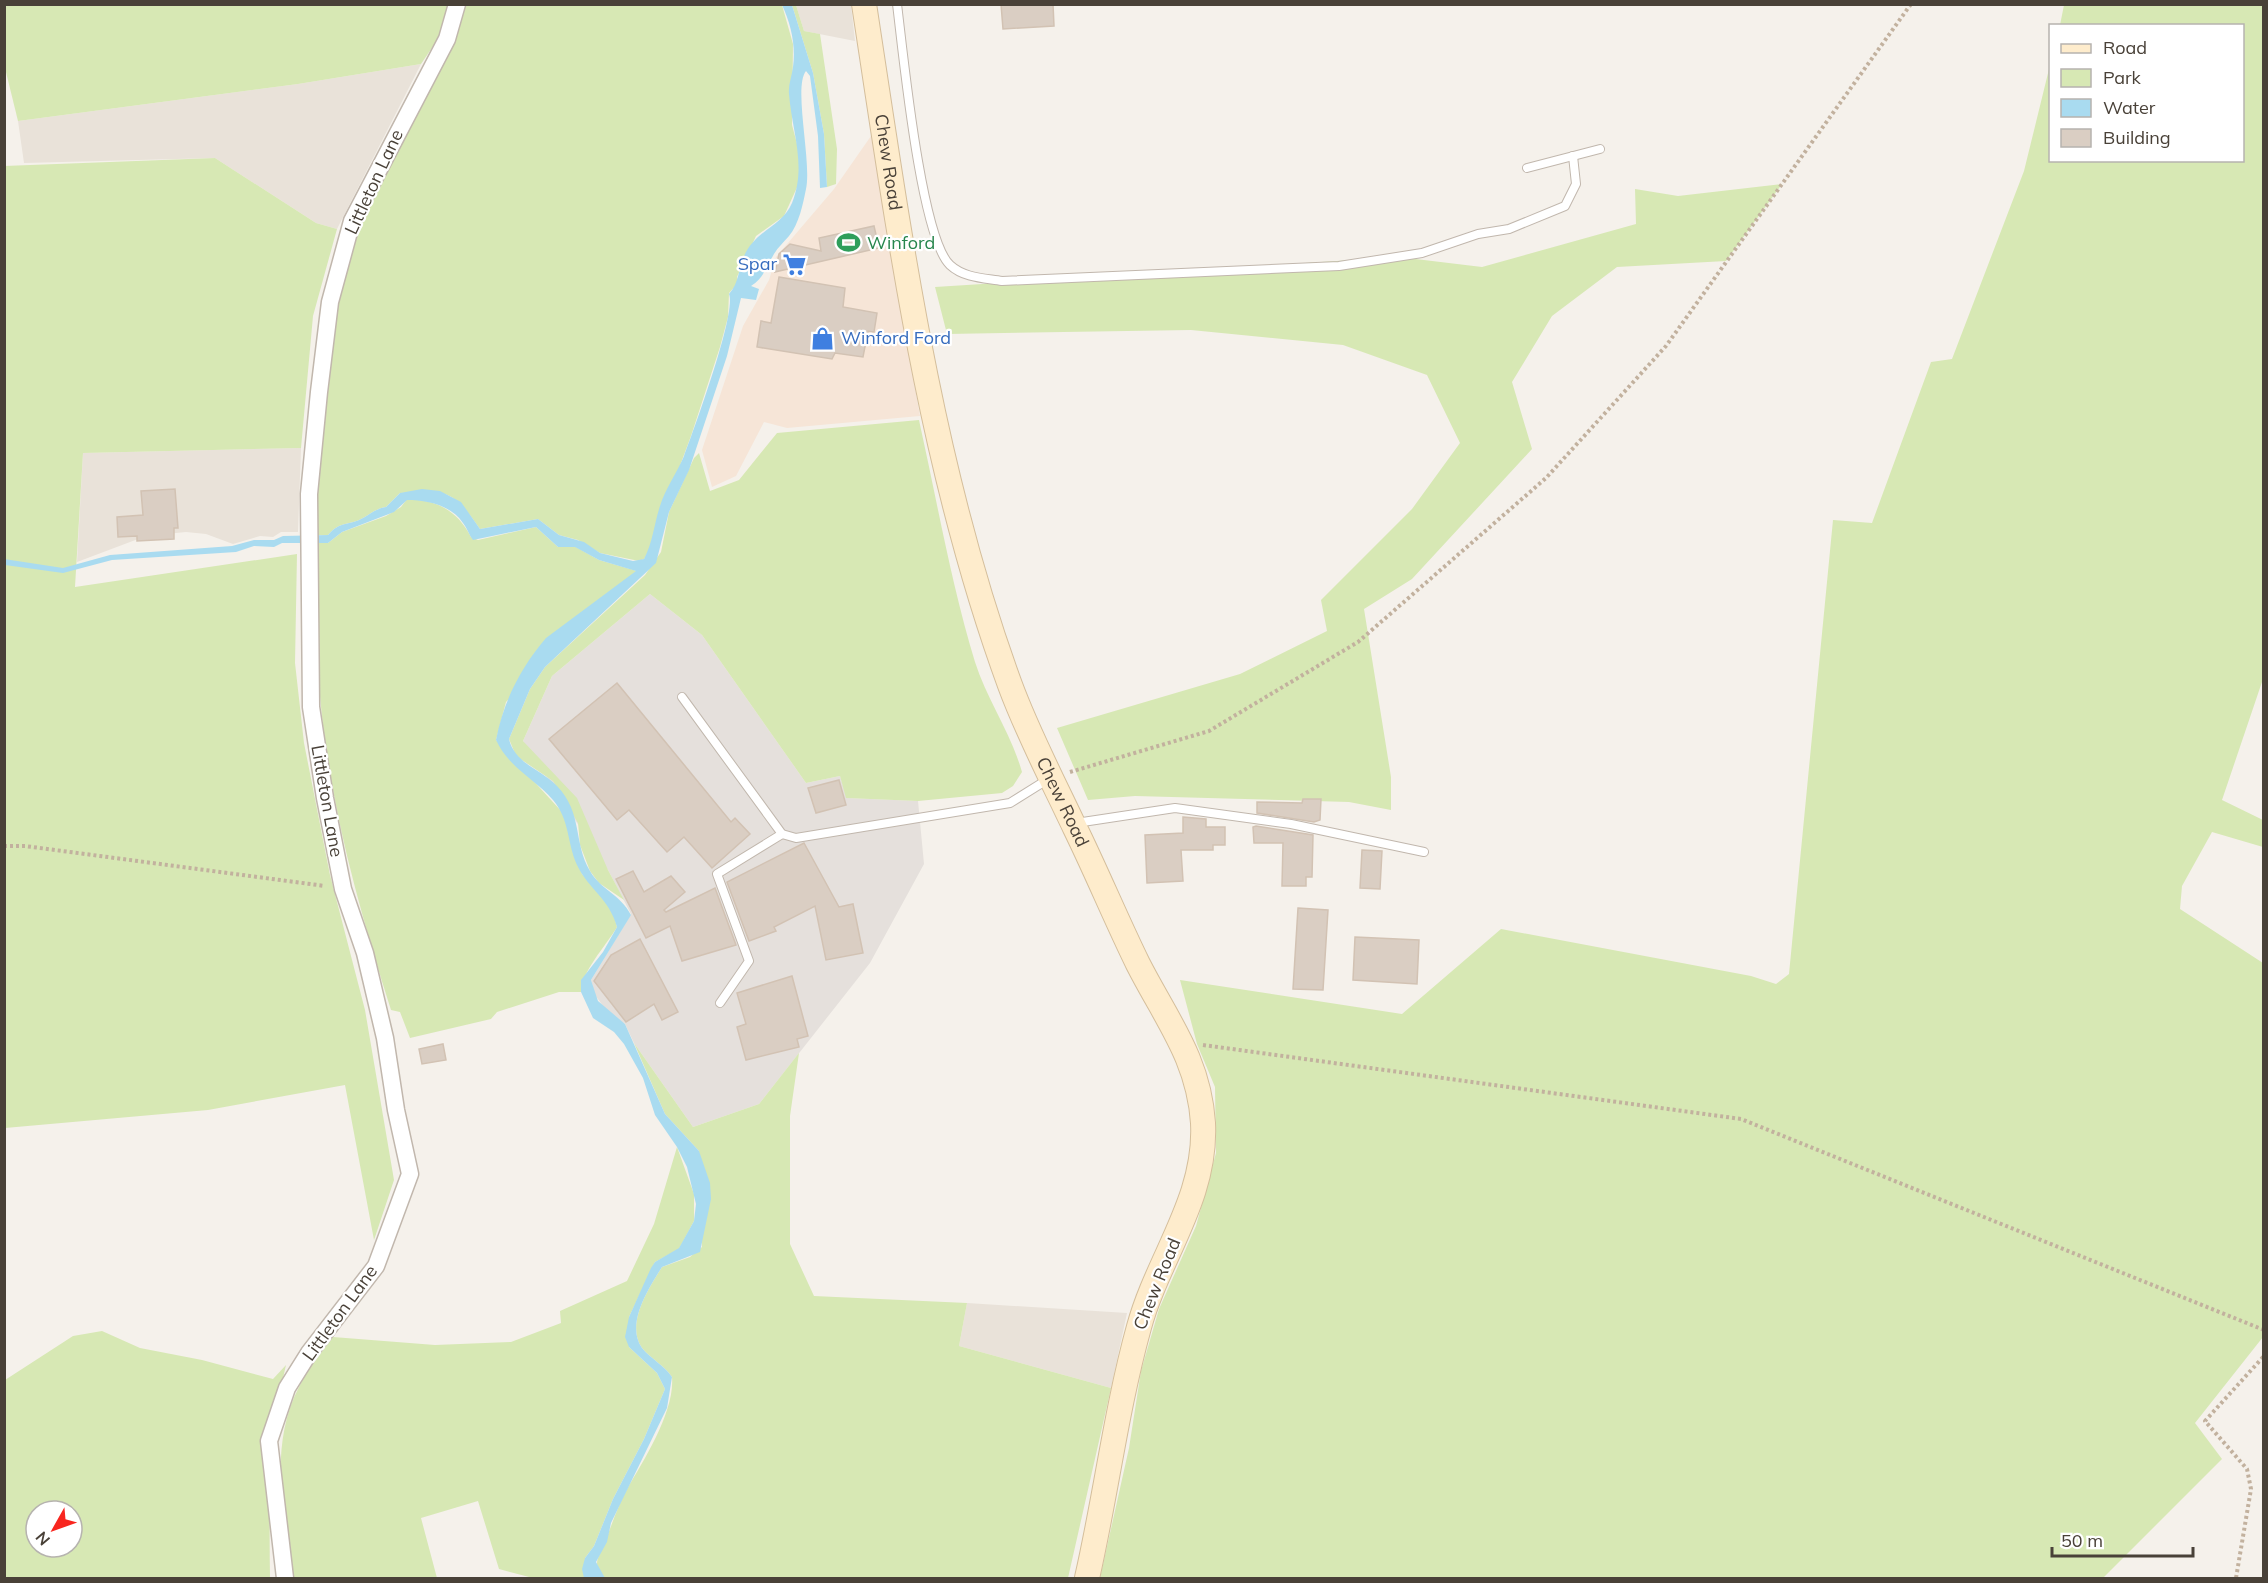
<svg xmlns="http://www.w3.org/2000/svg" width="2268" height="1583" font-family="Mulish,sans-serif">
  <rect width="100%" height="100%" fill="#f5f1eb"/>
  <g fill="#e9e2d9">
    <polygon points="796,5 851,5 855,41 804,31"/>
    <polygon points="421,64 337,229 316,223 215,158 24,163 18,121 298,84"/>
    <polygon points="301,448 298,532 281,532 273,537 260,536 233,544 206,534 186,532 146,536 77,562 83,453"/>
    <polygon points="967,1303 1127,1313 1111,1388 959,1346"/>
  </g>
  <polygon fill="#f6e5d7" points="871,136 920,416 787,428 764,422 736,476 712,487 702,450 743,326 769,280 776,257 834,189"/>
  <polygon fill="#e5e0dc" points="650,594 702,635 806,783 840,776 847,798 918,801 924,864 870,963 759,1104 693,1127 634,1043 625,1024 606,1010 595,995 591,980 631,914 608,870 523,741 552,676"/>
  <g fill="#d7e8b4" fill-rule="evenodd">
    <polygon points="4,5 449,5 442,33 421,64 298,84 18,121 5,68"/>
    <path d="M465,5H782L793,44L792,125L800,155L799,183L784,216L756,236L737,277L738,283L729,293L728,317L720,347L691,436L648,552L644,559L639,561L600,553L578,540L559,535L538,519L480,529C451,488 448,491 400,493L386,507C375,509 372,513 363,518C349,526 341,520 328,535H314L318,452L332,332L357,219L456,37Z"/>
    <polygon points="792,5 796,5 804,31 820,34 837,149 836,184 827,187 824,134 813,73"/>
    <polygon points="2064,5 2263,5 2264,676 2222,800 2263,820 2263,847 2212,832 2182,886 2180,909 2263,963 2263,1337 2195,1423 2222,1459 2103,1578 1100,1578 1129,1448 1141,1371 1159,1309 1196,1226 1216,1153 1215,1087 1197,1044 1180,980 1402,1014 1501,929 1751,976 1776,984 1789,974 1833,520 1872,523 1931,362 1952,359 2024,171 2050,65 2050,160 2242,160 2242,26 2060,25"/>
    <polygon points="215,158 316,223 337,229 313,316 301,448 83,453 75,587 297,554 295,663 304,743 330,875 365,1010 394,1180 374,1240 345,1085 208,1110 5,1128 4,166"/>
    <polygon points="1782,184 1726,261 1617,267 1552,316 1512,382 1532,449 1412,579 1364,609 1391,777 1391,810 1349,802 1135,796 1088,800 1057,728 1240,674 1327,631 1321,600 1412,509 1460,443 1427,375 1343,345 1191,330 947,334 935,287 1399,257 1482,267 1636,224 1635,189 1678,196"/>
    <path d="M919,420C937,501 951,583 975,662C987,700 1011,733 1022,772L1013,786L1002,793L918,801L846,798L840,776L806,783L702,635L650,594L552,676L523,741L577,798L608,870L624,900L599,883L590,871L580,845L578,823L553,781L516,756L509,739L530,689L545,667L645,575L661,552L669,512L694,458L699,453L710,491L739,480L777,433Z"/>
    <path d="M407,499C437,500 457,510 471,537L478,540L536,527L558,547L574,546L599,560L637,571L601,599L506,702L496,740L563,813L582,874L605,899L613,912L617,927C606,946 581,972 581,992H559L497,1012L491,1019L410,1038L400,1012L391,1010C357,902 328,799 319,685C316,638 322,590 315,543H328L342,532L386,516L401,507Z"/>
    <path d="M634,1043L693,1127L759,1104L799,1053L790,1116V1244L814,1296L967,1303L959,1346L1111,1388L1068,1578H605C599,1573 595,1566 598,1558C609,1535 615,1511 627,1489C644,1460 675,1411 672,1377C664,1365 651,1359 642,1348C625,1324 649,1288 662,1267L690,1257L702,1247L699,1151L665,1114Z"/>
    <path d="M677,1147L694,1194V1221L679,1249L655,1262L629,1317V1347L657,1373L665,1389L644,1439L613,1499L594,1546L585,1558L584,1578H533L499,1569L478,1501L421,1518L437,1578H291C284,1515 268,1446 299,1387C308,1369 321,1353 333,1337L435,1345L511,1342L561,1323L560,1311L627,1281L654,1224Z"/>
    <path d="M102,1331L140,1348L202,1360L273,1379L286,1365C269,1432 269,1510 270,1578H5V1380L73,1336ZM36,1511H72V1547H36Z"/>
  </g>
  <path fill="#a9dbf0" d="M782,5H792L813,73L824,134L827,187L820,188L818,136L810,76L806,71C793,87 812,162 806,189C803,204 799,224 789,236C784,242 778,247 774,254C766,267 764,278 751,286L759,289L756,300L741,298L727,356L689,470L669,512L656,563L545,667L530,689L509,739C515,764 541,769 557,786C583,813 573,842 590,871C601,890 620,894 631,915L591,980L598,1001L625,1024L665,1114L699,1151L710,1183L711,1199L700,1252L662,1267C649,1288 625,1324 642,1348C651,1359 664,1365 672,1377L667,1408L611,1523L607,1542L596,1562L605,1578H584L582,1569L585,1558L594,1546L613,1499L644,1439L665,1389L657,1373L629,1347L625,1337L629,1317L651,1268L655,1262L679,1248L694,1221L696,1204L687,1167L677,1147L655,1115L643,1078L624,1044L614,1032L593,1018L581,992V980L603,952L617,927C609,898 589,890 577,865C567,843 570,820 553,800C534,778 509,768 496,740C503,702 521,667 546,638L636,571L599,560L575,547H558L536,527L473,540C469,535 467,528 463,523C451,505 427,500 407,500L394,512L342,532L328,543H282L274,547L254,546L236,552L112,560L63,573L5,565L4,559L63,568L110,555L232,546L254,540H274L283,536L328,535C341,520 349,526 363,518C372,513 375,509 386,507L400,493L422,489L440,491L461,502L480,529L538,519L559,535L584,542L600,553L633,561L644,559C653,542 654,524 660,506C665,489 677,473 684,456C693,432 737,312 729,294C740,282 738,267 746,252C759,229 783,225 792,203C807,166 792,132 789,94C788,85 792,76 793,67C796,46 791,24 782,5Z"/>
  <g fill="#dacec3" stroke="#d2c2b3" stroke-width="1.5">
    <polygon points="1001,4 1053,4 1054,26 1003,29"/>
    <polygon points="874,226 879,248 775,272 779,254 790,244 821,251 819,238"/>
    <polygon points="779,277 845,288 843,307 877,313 874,332 868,331 863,357 835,353 832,359 757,347 761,321 771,323"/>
    <polygon points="175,489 178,528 174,528 174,539 137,541 137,536 118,537 117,517 143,515 141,491"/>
    <polygon points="617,683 731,822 735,818 750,834 712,868 684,837 667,852 629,810 617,820 549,739"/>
    <polygon points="839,780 846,805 816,813 808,788"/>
    <polygon points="1303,799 1321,799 1320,820 1314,822 1257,813 1257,802 1302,803"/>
    <polygon points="1183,817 1206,819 1206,827 1225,827 1225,845 1213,845 1213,850 1181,850 1183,881 1147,883 1145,835 1183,833"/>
    <polygon points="1256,826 1313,835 1312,877 1306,877 1306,886 1282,886 1283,843 1254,843 1253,827"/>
    <polygon points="804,843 839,907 853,904 863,953 826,960 815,906 774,927 776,931 749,941 727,882"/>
    <polygon points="1362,850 1382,851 1380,889 1360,888"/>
    <polygon points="633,871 644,892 671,876 685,892 664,910 666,912 715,888 736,945 682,961 670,926 646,938 616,879"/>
    <polygon points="1298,908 1328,910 1323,990 1293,989"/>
    <polygon points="1355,937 1419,940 1417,984 1353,980"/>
    <polygon points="640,939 678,1012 662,1020 654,1004 626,1022 594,981 611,955"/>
    <polygon points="792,976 808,1036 797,1039 799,1047 746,1060 737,1027 746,1024 737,993"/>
    <polygon points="443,1044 446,1060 422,1064 419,1049"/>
  </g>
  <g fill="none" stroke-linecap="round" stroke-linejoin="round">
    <defs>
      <g id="lane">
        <path d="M897,4C903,52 921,238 950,265C964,278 984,278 1002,281L1339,266L1422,253L1478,234L1509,229L1565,206L1576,184L1573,156"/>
        <polyline points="1527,168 1600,149"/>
        <polyline points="682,697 782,834 796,838 1010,803 1050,778"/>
        <polyline points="1076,823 1175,808 1291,824 1424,852"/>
        <polyline points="720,1003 749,961 717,874 782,834"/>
      </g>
      <polyline id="street" points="285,1578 269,1441 287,1388 309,1353 376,1266 410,1174 396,1110 385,1038 365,953 343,889 325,798 311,707 309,494 319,392 330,302 352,221 447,39 457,4"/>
      <g id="secondary">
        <path id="s1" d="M864,4C899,233 930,467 1010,685C1028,734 1053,781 1075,828C1097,873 1116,919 1138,964C1166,1019 1199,1059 1203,1123C1207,1199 1158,1257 1139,1327C1116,1410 1106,1495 1087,1578"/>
      </g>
    </defs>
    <use href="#lane" stroke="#c1b7ad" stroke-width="10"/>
    <use href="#street" stroke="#c1b7ad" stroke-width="19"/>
    <use href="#secondary" stroke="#d4be9b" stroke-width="26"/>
    <g stroke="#c2b19e" stroke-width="4" stroke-dasharray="3 3" stroke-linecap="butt">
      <polyline points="1070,772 1209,731 1358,642 1546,478 1666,346 1911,4"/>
      <polyline points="4,846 25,846 325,886"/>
      <polyline points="1203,1045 1741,1119 2264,1330"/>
      <polyline points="2236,1578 2251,1489 2247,1469 2205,1421 2264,1356"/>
    </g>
    <use href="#lane" stroke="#fff" stroke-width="8"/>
    <use href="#street" stroke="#fff" stroke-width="16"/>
    <use href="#secondary" stroke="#feeccc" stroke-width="24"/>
  </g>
  <defs>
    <symbol id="stadium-bare" viewBox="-9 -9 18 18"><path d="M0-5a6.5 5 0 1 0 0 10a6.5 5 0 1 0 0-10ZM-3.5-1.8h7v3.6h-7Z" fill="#2e9e5b" stroke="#fff" stroke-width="2.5" paint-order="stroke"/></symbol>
    <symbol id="supermarket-bare" viewBox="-9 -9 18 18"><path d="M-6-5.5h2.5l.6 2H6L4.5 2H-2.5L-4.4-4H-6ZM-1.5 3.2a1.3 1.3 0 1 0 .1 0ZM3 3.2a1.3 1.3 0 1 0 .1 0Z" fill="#3f7fe0" stroke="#fff" stroke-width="2.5" paint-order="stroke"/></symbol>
    <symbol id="shop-bare" viewBox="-9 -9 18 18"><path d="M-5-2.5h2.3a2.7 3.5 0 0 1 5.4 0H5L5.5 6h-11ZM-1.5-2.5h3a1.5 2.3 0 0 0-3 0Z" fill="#3f7fe0" stroke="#fff" stroke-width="2.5" paint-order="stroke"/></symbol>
  </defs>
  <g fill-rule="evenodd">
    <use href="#stadium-bare" x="832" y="226" width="33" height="33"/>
    <use href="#supermarket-bare" x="778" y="248" width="33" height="33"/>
    <use href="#shop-bare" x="806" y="322" width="33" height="33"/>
  </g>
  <g text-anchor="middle" stroke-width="4.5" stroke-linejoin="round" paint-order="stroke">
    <g font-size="18" fill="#494138" stroke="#fff">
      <text dy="6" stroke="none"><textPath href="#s1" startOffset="160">Chew Road</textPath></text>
      <text transform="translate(374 182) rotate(-65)" y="6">Littleton Lane</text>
      <text transform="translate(327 801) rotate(80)" y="6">Littleton Lane</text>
      <text dy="6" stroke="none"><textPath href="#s1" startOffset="826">Chew Road</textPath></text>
      <text transform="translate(1157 1284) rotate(-68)" y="6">Chew Road</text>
      <text transform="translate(340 1313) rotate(-54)" y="6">Littleton Lane</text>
    </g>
    <g font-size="18" fill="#27864d" stroke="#fff" text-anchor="start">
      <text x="867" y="249">Winford</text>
    </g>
    <g font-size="18" fill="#366cbe" stroke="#fff" text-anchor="end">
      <text x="777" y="270">Spar</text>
      <text x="841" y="344" text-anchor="start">Winford Ford</text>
    </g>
  </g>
  <rect width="2268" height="1583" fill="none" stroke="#494138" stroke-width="12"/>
  <rect x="2049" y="24" width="195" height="138" fill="#ffffff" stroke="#b6b3af" stroke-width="1.5"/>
  <rect x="2061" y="44" width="30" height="9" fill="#feeccc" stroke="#b6b3af" stroke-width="1.5"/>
  <text x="2103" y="54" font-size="18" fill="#494138">Road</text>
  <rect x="2061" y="69" width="30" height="18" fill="#d7e8b4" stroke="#b6b3af" stroke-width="1.5"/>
  <text x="2103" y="84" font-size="18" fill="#494138">Park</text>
  <rect x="2061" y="99" width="30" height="18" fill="#a9dbf0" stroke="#b6b3af" stroke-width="1.5"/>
  <text x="2103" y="114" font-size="18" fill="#494138">Water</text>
  <rect x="2061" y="129" width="30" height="18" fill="#dacec3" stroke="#b6b3af" stroke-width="1.5"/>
  <text x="2103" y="144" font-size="18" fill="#494138">Building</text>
  <g transform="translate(54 1529) rotate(230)"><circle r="28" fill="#ffffff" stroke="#b6b3af" stroke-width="1.5"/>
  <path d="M0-4.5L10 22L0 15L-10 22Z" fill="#f8261f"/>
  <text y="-9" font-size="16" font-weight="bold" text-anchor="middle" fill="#494138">N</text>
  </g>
  <path d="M2052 1547v9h141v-9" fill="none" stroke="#494138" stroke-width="3"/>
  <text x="2061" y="1547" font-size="18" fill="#494138" stroke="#ffffff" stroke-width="4.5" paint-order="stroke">50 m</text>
</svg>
